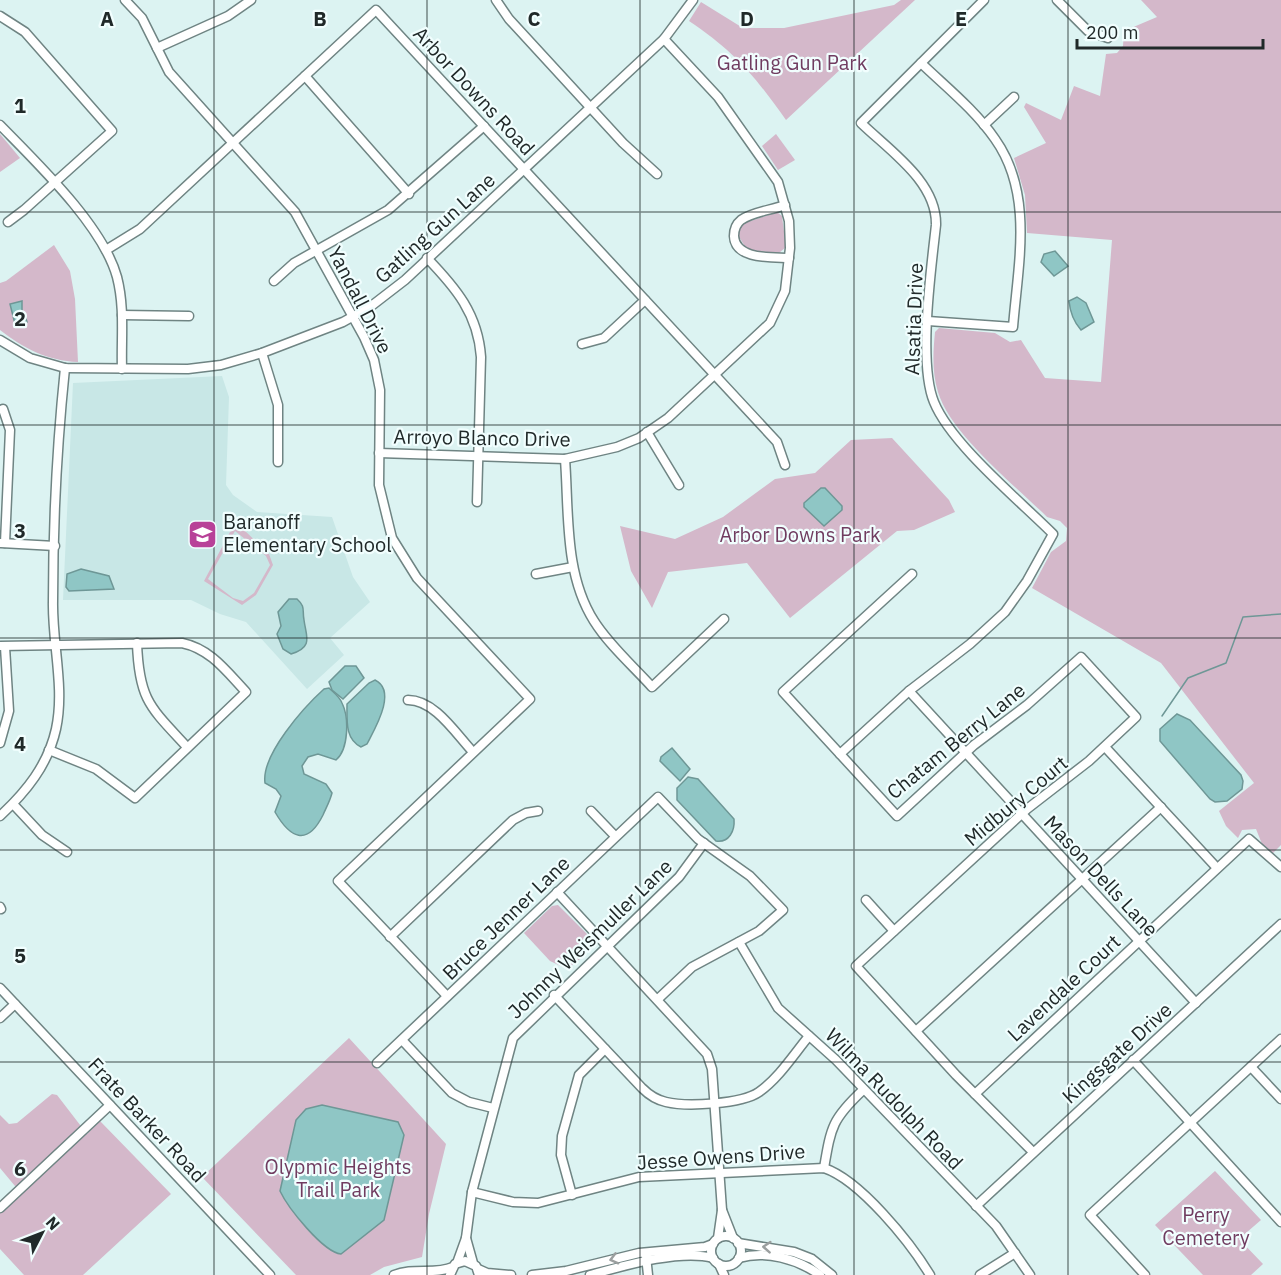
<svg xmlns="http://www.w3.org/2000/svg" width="1281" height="1275" font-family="'IBM Plex Sans',sans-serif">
  <rect width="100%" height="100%" fill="#dcf3f2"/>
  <polygon fill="#c8e7e6" points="222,376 229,397 226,485 233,495 257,512 332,517 353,577 370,602 330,638 344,655 307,689 246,622 220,614 191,600 63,600 73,383"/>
  <g fill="#d4b8ca" fill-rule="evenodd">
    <path d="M901,0H915L786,120C754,75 735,52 689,21L701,2L743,28H784L894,5Z"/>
    <path d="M1141,0H1281V845L1272,854L1262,844L1256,829L1242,830L1238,838L1226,826L1219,811L1254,783L1161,663L1032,588L1051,552L1066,541L1067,528L1060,521L1047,517C1015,485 951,435 938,392C932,372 933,353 935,332L939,328L995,333L1010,342L1021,340L1045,378L1101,382L1112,240L1027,233L1025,195L1014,158L1046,143L1024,107L1026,103L1061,120L1074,86L1100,96L1106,54L1117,53L1123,46L1124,31L1157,17Z"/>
    <polygon points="0,134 20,158 0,172"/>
    <polygon points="776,134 795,160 778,170 762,146"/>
    <polygon points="777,212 782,216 786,247 779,253 747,250 738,235 742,224"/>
    <path d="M54,245L70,271L75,299L78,362C48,361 23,348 0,330V283L6,281Z"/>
    <polygon points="892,438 949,500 955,512 914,530 897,531 790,618 747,563 668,572 652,608 631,571 620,526 675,539 723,517 775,479 815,473 851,440"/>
    <path d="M236,527L242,528L269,554L273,565L256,595L242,605L204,581L230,532ZM235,531L266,556L270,565L254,593L243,601L233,598L208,579Z"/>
    <polygon points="558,905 587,934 590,942 584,956 567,969 550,961 524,933 552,906"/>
    <polygon points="349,1038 446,1144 429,1214 422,1257 384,1267 370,1275 296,1275 202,1177"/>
    <polygon points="52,1094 57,1095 87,1134 100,1121 171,1194 83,1275 24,1275 0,1249 0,1212 20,1192 0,1168 0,1115 9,1124 17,1123"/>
    <polygon points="1215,1171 1261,1220 1239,1239 1263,1264 1251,1275 1203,1275 1155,1225"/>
  </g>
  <g fill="#8fc6c5" stroke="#6e9796" stroke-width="1.5">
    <polygon points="1055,251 1068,266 1054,276 1041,262 1044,254"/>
    <path d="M1077,297L1086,303L1094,322L1081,330C1073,321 1070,312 1069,301Z"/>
    <polygon points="22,301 22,316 25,316 27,322 15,324 10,304"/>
    <polygon points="821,488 825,488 842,506 842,510 824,526 804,507 804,503"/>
    <polygon points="81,569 109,576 114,589 69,591 66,587 67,574"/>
    <path d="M289,599H297C306,607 302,610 304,620C306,636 314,647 291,654L283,649L277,634L281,626L278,612Z"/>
    <polygon points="345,666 356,666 364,678 343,699 332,690 329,682"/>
    <path d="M375,680C398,691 374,730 367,744L361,747C345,739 347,721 347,704L369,683Z"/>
    <path d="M329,688C333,692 340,697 342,703C349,717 349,749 336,760L318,754L308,757L302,766L304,774L326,784L332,793C330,801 326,808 323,815C307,847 290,838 275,812L281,796L276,789L265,783C261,755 304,707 324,689Z"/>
    <polygon points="1177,714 1190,720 1241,775 1243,781 1242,789 1227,801 1215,802 1210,799 1160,741 1160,729"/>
    <polygon points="672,748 690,769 680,781 660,761 661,757"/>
    <path d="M688,777L698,779L734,819C735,831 729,843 716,841L677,800V788Z"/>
    <path d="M322,1105L398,1122L404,1135L384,1220L341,1254C323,1252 288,1208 280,1191L296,1120L306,1109Z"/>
  </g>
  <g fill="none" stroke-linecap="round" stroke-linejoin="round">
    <polyline stroke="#6e9796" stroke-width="1.5" points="1162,716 1188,678 1226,663 1243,617 1281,614"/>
    <defs>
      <g id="minor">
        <polyline points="125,0 142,18 169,72 295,212 364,337 374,360 380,390 379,485 392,538 417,578 530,699 338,881 447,996"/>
        <polyline points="496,0 509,19 623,143 657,174"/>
        <polyline points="1057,0 1088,31 1108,38"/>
        <polyline points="0,16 25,32 112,131 24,210 8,222"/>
        <polyline points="157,48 228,16 251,0"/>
        <path d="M921,63C946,87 975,110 995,139C1034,194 1018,264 1013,327L928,321"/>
        <polyline points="305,76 409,194"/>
        <path d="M0,125C38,164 103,226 117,277C125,308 121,338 122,369"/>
        <polyline points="984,125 1014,97"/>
        <path d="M785,205C772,210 752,212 741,220C736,224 734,230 734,236C735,260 772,257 789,258"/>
        <polyline points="106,250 140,229 376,10 777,442 785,465"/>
        <path d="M427,258C456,288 478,314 481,357L477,502"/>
        <polyline points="274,281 294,263 388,210 484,126"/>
        <polyline points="122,315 189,316"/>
        <polyline points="0,340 30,358 65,368 188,369 221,365 262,353 343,322 370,307 405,280 664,39 693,0"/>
        <polyline points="582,344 604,338 645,300"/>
        <polyline points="262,353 278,405 278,462"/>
        <polyline points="3,409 10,430 5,543"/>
        <polyline points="647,432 679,485"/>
        <polyline points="379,453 565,459 617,447 639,438 668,418 770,323 785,291 790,248 789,221 778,182 718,97 664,39"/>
        <path d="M565,459C569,512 564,574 594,621C609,645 633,666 652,687L724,619"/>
        <polyline points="1,543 55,546"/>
        <polyline points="536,574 573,567"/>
        <polyline points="912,574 783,692 897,816 974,745 1027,705 1081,657 1136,717 1089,761 1027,809 856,966 956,1075 1033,1152"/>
        <path d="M137,643C139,700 150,707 187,747"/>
        <path d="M0,646L182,643C211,649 227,672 246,692L135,798L96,769L49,750"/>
        <polyline points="909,691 1196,1003"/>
        <path d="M408,700C435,700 456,734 473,752"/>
        <polyline points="0,743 9,711 5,647"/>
        <polyline points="1105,747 1217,868"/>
        <path d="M840,754L909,691L970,644L1005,612L1027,581L1053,534C1019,500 951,444 934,402C918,363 931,270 936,225C937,182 890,151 861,123L984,0"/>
        <polyline points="13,804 42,835 67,852"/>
        <polyline points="591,811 615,836"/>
        <path d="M0,816C26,792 48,765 56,729C65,688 52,643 53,601C53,524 57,445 65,368"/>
        <polyline points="557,892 707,1054 712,1069 722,1210 718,1238"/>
        <polyline points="866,900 894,931"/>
        <polyline points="0,907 1,909"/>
        <polyline points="390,937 513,820 526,813 538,811"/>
        <polyline points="739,942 778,1008 836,1060 996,1226 1030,1275"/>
        <polyline points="0,988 270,1275"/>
        <path d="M554,995L642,1088C649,1095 657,1100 666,1102C687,1107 742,1104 759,1092C779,1078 794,1054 809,1036"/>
        <polyline points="0,1018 15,1004"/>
        <polyline points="916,1031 1161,807"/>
        <polyline points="402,1040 452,1093 469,1102 493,1108"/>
        <polyline points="1133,1060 1281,1222"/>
        <polyline points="377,1063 658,797 698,839 750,876 783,910 759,931 692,967 658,999"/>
        <polyline points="1251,1067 1281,1099"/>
        <polyline points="975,1094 1249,839 1281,867"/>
        <path d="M824,1168C831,1127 832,1119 863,1090"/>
        <path d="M472,1192L513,1202L538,1203L639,1177L824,1168C860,1180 910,1242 930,1275"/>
        <polyline points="572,1195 561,1155 562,1136 579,1075 605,1049"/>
        <polyline points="976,1206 1281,924"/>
        <polyline points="0,1208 110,1105"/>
        <polyline points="722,1210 733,1238"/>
        <circle cx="726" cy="1251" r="15"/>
        <polyline points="466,1238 473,1263"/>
        <polyline points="738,1243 794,1252 812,1259 832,1275"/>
        <polyline points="646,1256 648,1275"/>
        <path d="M739,1258C766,1250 797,1259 820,1275"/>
        <polyline points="457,1263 466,1238 472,1192 513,1038 679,877 704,843"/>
        <polyline points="719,1264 724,1275"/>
        <polyline points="478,1269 487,1273 511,1275"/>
        <path d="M394,1275C413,1267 435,1275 453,1267"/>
        <polyline points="450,1275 455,1264 465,1261 476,1266 479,1275"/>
        <polyline points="532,1275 566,1271 639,1253 705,1247 713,1244"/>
        <path d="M590,1275C623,1266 680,1249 713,1258"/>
        <polyline points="980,1275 1015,1253"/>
        <polyline points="1145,1275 1090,1215 1281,1039"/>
      </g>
    </defs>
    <use href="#minor" stroke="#6f8483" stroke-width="11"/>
    <use href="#minor" stroke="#fff" stroke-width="8"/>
  </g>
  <defs><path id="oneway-chevron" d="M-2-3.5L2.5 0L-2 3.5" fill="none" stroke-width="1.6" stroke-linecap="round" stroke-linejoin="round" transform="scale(1.5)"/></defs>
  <g stroke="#9b9f9f">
    <use href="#oneway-chevron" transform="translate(767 1247) rotate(-176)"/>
    <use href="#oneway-chevron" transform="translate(614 1259) rotate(165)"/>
  </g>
  <path fill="none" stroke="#202929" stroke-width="1.5" stroke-opacity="0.55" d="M214,0V1275M427,0V1275M640,0V1275M854,0V1275M1068,0V1275M0,212H1281M0,425H1281M0,638H1281M0,850H1281M0,1062H1281"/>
  <defs>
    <symbol id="school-square" viewBox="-11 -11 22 22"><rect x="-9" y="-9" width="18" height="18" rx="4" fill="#b84198" stroke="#f1fefe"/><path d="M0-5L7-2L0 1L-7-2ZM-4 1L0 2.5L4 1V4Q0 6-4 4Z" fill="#fff"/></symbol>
  </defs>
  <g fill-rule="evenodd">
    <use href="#school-square" x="186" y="518" width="33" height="33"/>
  </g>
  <g text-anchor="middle" stroke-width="4.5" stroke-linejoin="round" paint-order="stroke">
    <g font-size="20" fill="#703c60" stroke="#f1fefe">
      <text x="792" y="70">Gatling Gun Park</text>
      <text x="800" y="542">Arbor Downs Park</text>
      <text x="338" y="1174">Olypmic Heights<tspan x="338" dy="23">Trail Park</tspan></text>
      <text x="1206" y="1222">Perry<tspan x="1206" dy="23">Cemetery</tspan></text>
    </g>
    <g font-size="20" fill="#202929" stroke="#f1fefe">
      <text transform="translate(474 91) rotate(47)" y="7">Arbor Downs Road</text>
      <text transform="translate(435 228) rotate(-42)" y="7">Gatling Gun Lane</text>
      <text transform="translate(360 300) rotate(63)" y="7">Yandall Drive</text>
      <text transform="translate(914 319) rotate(-88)" y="7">Alsatia Drive</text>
      <text transform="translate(482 438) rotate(1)" y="7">Arroyo Blanco Drive</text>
      <text transform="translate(956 741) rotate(-39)" y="7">Chatam Berry Lane</text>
      <text transform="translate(1016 801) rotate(-40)" y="7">Midbury Court</text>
      <text transform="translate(1101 876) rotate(47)" y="7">Mason Dells Lane</text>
      <text transform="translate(506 918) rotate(-44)" y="7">Bruce Jenner Lane</text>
      <text transform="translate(590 939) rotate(-44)" y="7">Johnny Weismuller Lane</text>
      <text transform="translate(1064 988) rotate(-43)" y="7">Lavendale Court</text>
      <text transform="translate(1117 1053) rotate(-42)" y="7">Kingsgate Drive</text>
      <text transform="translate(894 1099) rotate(46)" y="7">Wilma Rudolph Road</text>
      <text transform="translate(147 1120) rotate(47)" y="7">Frate Barker Road</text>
      <text transform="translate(721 1157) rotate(-4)" y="7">Jesse Owens Drive</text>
    </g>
    <g font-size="20" fill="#202929" stroke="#f1fefe" text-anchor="start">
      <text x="223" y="529">Baranoff<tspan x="223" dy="23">Elementary School</tspan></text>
    </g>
  </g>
  <g font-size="20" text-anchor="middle" font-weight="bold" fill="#202929" stroke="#f1fefe" stroke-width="4.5" stroke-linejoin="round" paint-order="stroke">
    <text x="107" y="26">A</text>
    <text x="320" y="26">B</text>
    <text x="534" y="26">C</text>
    <text x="747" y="26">D</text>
    <text x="961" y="26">E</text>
    <text x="20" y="113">1</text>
    <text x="20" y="326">2</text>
    <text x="20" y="538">3</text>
    <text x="20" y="751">4</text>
    <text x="20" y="963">5</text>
    <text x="20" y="1176">6</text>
  </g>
  <g transform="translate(42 1233) rotate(48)" stroke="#f1fefe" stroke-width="4.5" paint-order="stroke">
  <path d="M0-4.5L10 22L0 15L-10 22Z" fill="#202929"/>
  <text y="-9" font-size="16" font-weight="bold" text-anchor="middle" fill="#202929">N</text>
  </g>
  <path d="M1077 39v9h186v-9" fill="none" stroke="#202929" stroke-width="3"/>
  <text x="1086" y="39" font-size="18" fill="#202929" stroke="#f1fefe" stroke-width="4.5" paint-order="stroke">200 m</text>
</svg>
